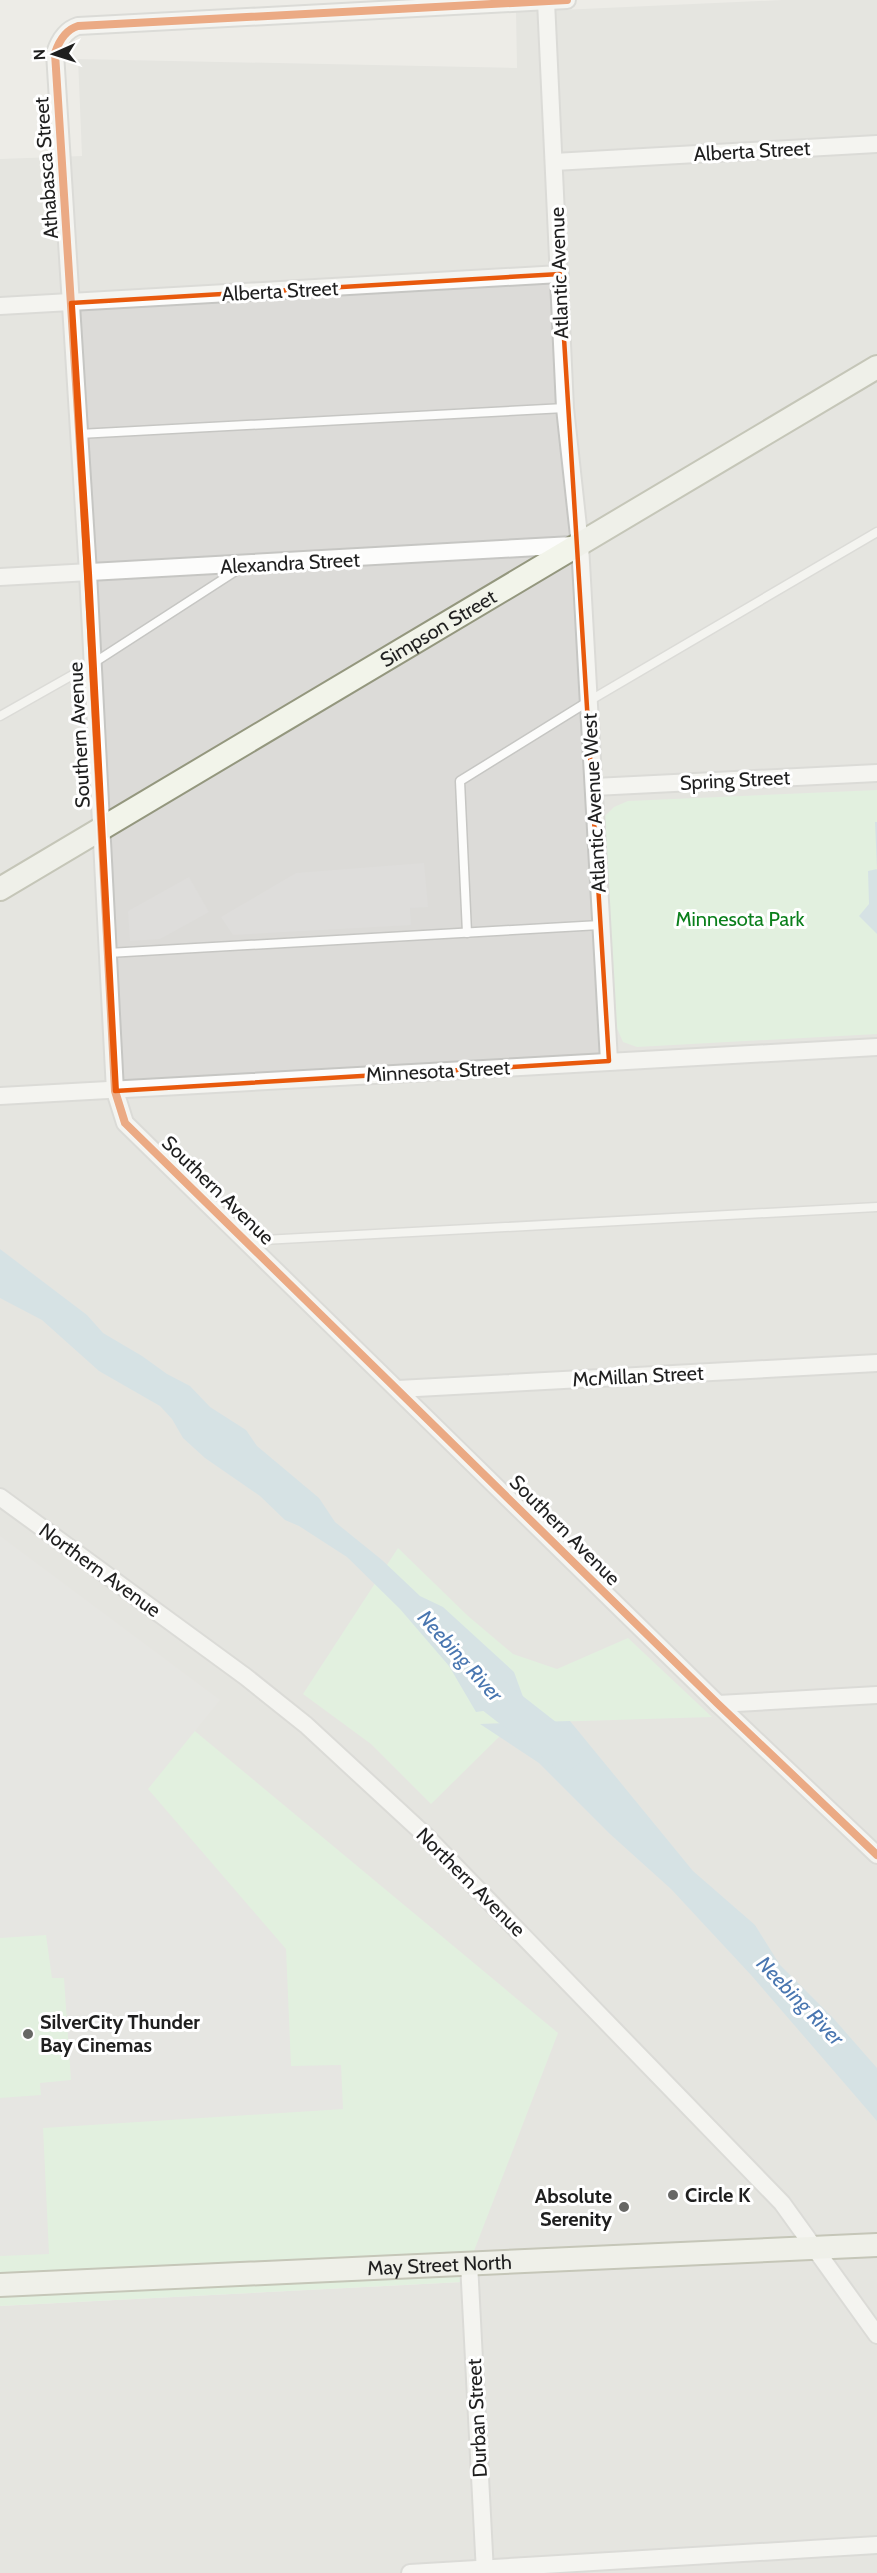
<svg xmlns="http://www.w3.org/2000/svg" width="877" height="2573" font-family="Cabin,sans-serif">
  <rect width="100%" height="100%" fill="#edece7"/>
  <polygon fill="#dcdbd8" points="782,0 877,0 877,2573 0,2573 0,2306 462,2282 0,1569 0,159 82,156 78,59 517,68 516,12"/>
  <g fill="#d5f4d6">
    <polygon points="877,790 877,1034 637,1047 623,1042 616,1026 602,819 614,807 628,801"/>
    <polygon points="398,1548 468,1616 513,1654 557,1669 628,1638 712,1717 482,1724 500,1736 431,1804 371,1744 303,1694"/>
    <polygon points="0,1569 558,2033 462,2282 0,2306"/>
  </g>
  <g fill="#dedddb">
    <polygon points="424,863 428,907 410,908 411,925 233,935 221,917 296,873"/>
    <polygon points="189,877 209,912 160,939 130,941 128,911"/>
    <polygon points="0,1536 220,1700 148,1789 286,1949 291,2066 341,2065 343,2109 43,2128 49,2254 0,2256 0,2098 41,2095 40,2083 71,2080 64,1978 52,1978 46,1935 0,1938"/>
  </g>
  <g fill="#bad6e1">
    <polygon points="875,822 877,822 877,934 859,916 869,904 868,871 877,869"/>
    <polygon points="0,1249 87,1315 103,1333 142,1356 167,1374 190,1386 210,1407 246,1430 257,1446 319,1498 335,1522 382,1560 420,1596 443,1607 514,1672 526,1705 476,1712 449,1666 400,1609 347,1557 299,1526 285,1520 260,1496 205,1458 183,1438 172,1419 160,1406 99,1371 42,1320 0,1298"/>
    <polygon points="570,1721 693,1871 755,1925 780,1965 834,2019 877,2068 877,2121 751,1975 671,1889 610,1834 539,1763 480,1724"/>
  </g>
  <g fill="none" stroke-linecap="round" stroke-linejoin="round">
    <polyline stroke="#bad6e1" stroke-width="36" points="474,1672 491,1694 565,1752"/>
    <defs>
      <g id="lane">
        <polyline points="79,434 565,408"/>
        <polyline points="0,716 92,664 242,567"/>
        <polyline points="467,933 460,781 589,701 877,532"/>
        <polyline points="108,953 600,925"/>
        <polyline points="246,1241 877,1207"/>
      </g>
      <g id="street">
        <path d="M567,0L78,26C65,30 59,41 55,53L88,573L115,1091L125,1123L718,1704L877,1855"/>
        <polyline points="546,1 565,408 580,545 609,1061"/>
        <polyline points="554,162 877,144"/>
        <polyline points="0,306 560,274"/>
        <polyline points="0,577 573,545"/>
        <polyline points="594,787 877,773"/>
        <polyline points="0,1096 877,1047"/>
        <polyline points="398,1389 877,1363"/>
        <polyline points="0,1497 246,1677 306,1725 425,1835 782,2203 877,2335"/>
        <polyline points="718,1704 877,1695"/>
        <polyline points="469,2263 485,2573"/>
        <polyline points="410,2573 877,2545"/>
      </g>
      <g id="secondary">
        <path id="s1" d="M0,889L877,367"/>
        <path id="s2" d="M0,2285L877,2245"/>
      </g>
    </defs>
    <use href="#lane" stroke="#c6c6c3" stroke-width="11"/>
    <use href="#street" stroke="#c6c6c3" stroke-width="20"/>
    <use href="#secondary" stroke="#94977e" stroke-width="26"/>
    <use href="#lane" stroke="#fcfcfb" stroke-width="8"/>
    <use href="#street" stroke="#fcfcfb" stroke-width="16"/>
    <use href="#secondary" stroke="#f2f4ea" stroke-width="22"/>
    <defs>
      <path id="cycleway" d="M567,0L78,26C65,30 59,41 55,53L88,573L115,1091L125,1123L718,1704L877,1855"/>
    </defs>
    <use href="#cycleway" stroke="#fff" stroke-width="11"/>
    <use href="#cycleway" stroke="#e8590c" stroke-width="8"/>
  </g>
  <path d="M0 0H877V2573H0ZM560,274L609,1061L115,1091L71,303Z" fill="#edece7" fill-opacity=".55" fill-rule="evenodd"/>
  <path fill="none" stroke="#e8590c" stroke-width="4.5" stroke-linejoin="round" d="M560,274L609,1061L115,1091L71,303Z"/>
  <g fill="#676765" stroke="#fff" stroke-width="2">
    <circle cx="28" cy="2034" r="6"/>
    <circle cx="673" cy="2195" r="6"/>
    <circle cx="624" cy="2207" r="6"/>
  </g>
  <g text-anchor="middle" stroke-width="6" stroke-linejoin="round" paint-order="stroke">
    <g font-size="20" fill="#1f1f1f" stroke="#fff">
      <text transform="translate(752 151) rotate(-3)" y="7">Alberta Street</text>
      <text transform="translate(46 168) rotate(-94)" y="7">Athabasca Street</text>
      <text transform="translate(559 273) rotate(-92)" y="7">Atlantic Avenue</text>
      <text transform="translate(280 291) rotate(-3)" y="7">Alberta Street</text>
      <text transform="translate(290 563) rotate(-3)" y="7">Alexandra Street</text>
      <text dy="7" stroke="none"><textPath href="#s1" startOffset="510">Simpson Street</textPath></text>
      <text transform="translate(79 735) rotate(-93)" y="7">Southern Avenue</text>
      <text transform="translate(735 780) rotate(-3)" y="7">Spring Street</text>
      <text transform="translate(594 803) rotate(-93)" y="7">Atlantic Avenue West</text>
      <text transform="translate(438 1071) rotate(-3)" y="7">Minnesota Street</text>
      <text transform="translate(218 1190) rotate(44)" y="7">Southern Avenue</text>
      <text transform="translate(638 1376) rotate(-3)" y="7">McMillan Street</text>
      <text transform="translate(565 1530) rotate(45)" y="7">Southern Avenue</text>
      <text transform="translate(100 1570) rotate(36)" y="7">Northern Avenue</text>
      <text transform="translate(471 1882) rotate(45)" y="7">Northern Avenue</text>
      <text dy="7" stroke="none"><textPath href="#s2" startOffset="440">May Street North</textPath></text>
      <text transform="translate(477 2418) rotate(-93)" y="7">Durban Street</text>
    </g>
    <g font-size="20" fill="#0a7f1b" stroke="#fff">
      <text x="740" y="926">Minnesota Park</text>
    </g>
    <g font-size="20" font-weight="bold" fill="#1f1f1f" stroke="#fff" text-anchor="start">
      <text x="40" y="2029">SilverCity Thunder<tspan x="40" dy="23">Bay Cinemas</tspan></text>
      <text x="685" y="2202">Circle K</text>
      <text x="612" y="2203" text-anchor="end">Absolute<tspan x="612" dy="23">Serenity</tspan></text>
    </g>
    <g font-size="21" font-style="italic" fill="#4976b0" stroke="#fff">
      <text transform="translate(460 1656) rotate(48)" y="7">Neebing River</text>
      <text transform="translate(800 2001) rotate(46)" y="7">Neebing River</text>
    </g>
  </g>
  <g transform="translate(54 54) rotate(267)" stroke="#ffffff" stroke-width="4.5" paint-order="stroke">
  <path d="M0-4.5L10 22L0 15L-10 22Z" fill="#1f1f1f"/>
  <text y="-9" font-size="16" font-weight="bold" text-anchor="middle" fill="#1f1f1f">N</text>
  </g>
</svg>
